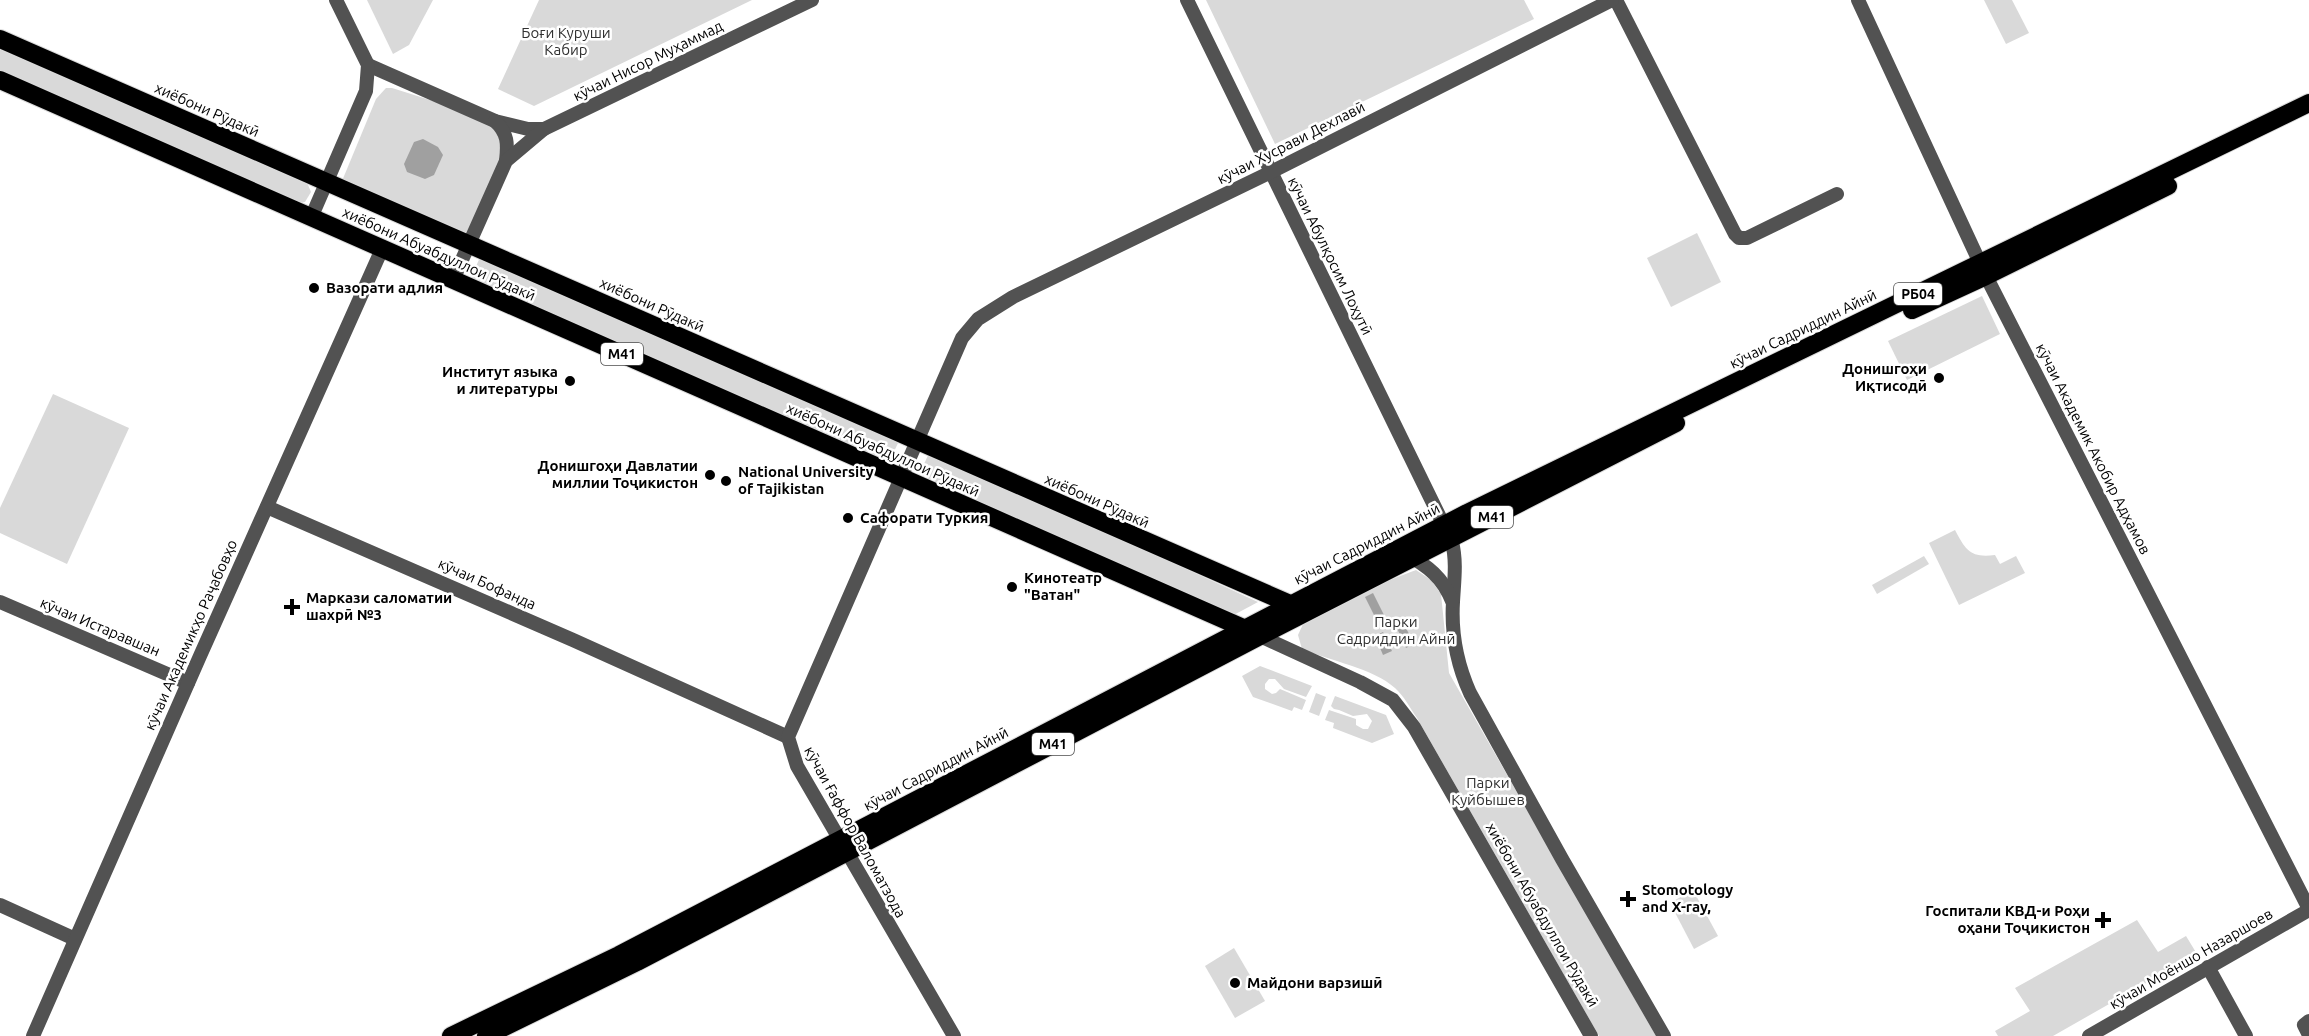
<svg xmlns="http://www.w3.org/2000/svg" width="2309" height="1036" font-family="Ubuntu,sans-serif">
  <rect width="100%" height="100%" fill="#fff"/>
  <g fill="#d9d9d9">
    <polygon points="367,0 433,0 409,45 393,54"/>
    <polygon points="539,0 752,0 534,106 498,89"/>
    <polygon points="1206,0 1524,0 1534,19 1275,144"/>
    <polygon points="1984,0 2012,0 2029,33 2006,44"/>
    <polygon points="0,45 306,180 311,192 305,202 300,203 0,73"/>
    <polygon points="386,88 392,88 446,105 494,126 500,136 503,159 467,234 342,181 376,99"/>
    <polygon points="1697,233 1721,282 1671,307 1647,258"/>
    <polygon points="481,255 900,439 889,462 471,278"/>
    <polygon points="1982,296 2000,334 1907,380 1888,341"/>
    <polygon points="53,394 129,428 67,564 0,533 0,508"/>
    <polygon points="930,451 1258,602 1230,617 919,475"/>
    <path d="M1955,530C1966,551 1971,558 1995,555L2000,564L2016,556L2025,573L1959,605L1929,543Z"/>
    <polygon points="1924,556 1929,564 1877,594 1872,585"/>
    <path d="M1416,570L1431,580L1441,594L1449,673L1656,1036H1599L1417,718C1410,708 1404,696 1395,688C1373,668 1330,661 1302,649L1298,635L1304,622L1379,584Z"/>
    <polygon points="1260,666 1312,686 1306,697 1284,689 1275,679 1269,679 1265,684 1265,689 1272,694 1276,693 1280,689 1306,700 1302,710 1294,707 1292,711 1253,697 1242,676"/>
    <polygon points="1316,693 1326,697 1319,716 1309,712"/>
    <polygon points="1335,696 1386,715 1394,734 1372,743 1333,728 1334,723 1325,720 1329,710 1356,719 1356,725 1363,729 1368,729 1372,721 1367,714 1353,716 1339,710 1334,709 1331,706"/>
    <polygon points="1693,890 1718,936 1694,949 1670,903"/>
    <polygon points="2137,920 2158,952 2186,936 2197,954 2053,1036 1998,1036 1995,1031 2030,1011 2015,988"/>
    <polygon points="1234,948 1265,1001 1235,1018 1205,966"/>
  </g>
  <g fill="#a0a0a0">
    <polygon points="423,139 438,147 443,155 434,175 425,179 407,172 404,164 414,142"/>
    <polygon points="1373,593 1384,615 1376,619 1365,597"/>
    <polygon points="1403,622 1414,644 1406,648 1396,626"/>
    <polygon points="1383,632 1392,651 1383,655 1375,636"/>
  </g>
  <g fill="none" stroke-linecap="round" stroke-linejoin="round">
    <defs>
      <g id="highway">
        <polyline points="0,39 1290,604"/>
        <polyline points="0,80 1250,631"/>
        <polyline points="1912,310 1986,276 2168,186"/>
        <polyline points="451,1036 619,955 1467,513 2309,103"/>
        <polyline points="486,1036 637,962 1260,636 1676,423"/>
      </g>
    </defs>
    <use href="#highway" stroke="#dbdbdb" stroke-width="20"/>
    <g stroke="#525252" stroke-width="14">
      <path d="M1187,0L1452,542C1457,562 1454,582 1453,602C1451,634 1457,664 1470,693L1562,859L1664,1036"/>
      <polyline points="1616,0 1735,234 1739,238 1747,238 1837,194"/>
      <polyline points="1858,0 1986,276 2309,909"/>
      <polyline points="368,65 495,121 528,129 544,129"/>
      <path d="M495,121C508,133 508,144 506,161"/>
      <polyline points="311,218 366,91 368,65 336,0"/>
      <polyline points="453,280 506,161 544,129 812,0"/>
      <polyline points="267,507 573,640 788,737"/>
      <path d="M1406,554C1428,566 1443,578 1452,601"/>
      <polyline points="0,602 188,683"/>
      <polyline points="1260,636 1360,682 1393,700 1414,727 1591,1036"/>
      <polyline points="0,905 75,939"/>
      <polyline points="2208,967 2246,1036"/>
      <polyline points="2309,1021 2304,1025 2309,1035"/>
      <polyline points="33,1036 200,656 382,249"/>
      <polyline points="954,1036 797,766 788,737 962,338 978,319 1013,297 1271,172 1612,0"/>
      <polyline points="2089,1036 2309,910"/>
    </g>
    <use href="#highway" stroke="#000" stroke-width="18"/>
  </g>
  <g fill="#000" stroke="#fff" stroke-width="2">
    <circle cx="314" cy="288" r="6"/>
    <circle cx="1939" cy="378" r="6"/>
    <circle cx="570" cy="381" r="6"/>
    <circle cx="710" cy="475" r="6"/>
    <circle cx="726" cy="481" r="6"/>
    <circle cx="848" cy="518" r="6"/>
    <circle cx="1012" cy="587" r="6"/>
    <path d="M289 598h6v6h6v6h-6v6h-6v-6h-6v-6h6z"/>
    <path d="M1625 890h6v6h6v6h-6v6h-6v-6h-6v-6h6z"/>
    <path d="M2100 911h6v6h6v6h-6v6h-6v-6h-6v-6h6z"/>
    <circle cx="1235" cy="983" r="6"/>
  </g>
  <g text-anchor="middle" stroke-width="5" stroke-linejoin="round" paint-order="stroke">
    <g fill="#fff" stroke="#4c4c4c" stroke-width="1.5">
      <rect x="1894" y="283" width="48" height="22" rx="4.5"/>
      <rect x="601" y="343" width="42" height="22" rx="4.5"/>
      <rect x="1471" y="506" width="42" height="22" rx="4.5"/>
      <rect x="1032" y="733" width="42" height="22" rx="4.5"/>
    </g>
    <g font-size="14" font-weight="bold" fill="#000">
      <text x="1918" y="299">РБ04</text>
      <text x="622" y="359">M41</text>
      <text x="1492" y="522">M41</text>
      <text x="1053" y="749">M41</text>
    </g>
    <g font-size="15" fill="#303030" stroke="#fff">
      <text x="566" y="38">Боғи Куруши<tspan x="566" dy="17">Кабир</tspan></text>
      <text x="1396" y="627">Парки<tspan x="1396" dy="17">Садриддин Айнӣ</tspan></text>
      <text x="1488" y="788">Парки<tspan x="1488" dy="17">Куйбышев</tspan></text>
    </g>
    <g font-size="15" fill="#000" stroke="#fff">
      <text transform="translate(648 61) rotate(-26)" y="5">кӯчаи Нисор Муҳаммад</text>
      <text transform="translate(207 110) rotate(24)" y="5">хиёбони Рӯдакӣ</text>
      <text transform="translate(1291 143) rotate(-27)" y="5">кӯчаи Хусрави Дехлавӣ</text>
      <text transform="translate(439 254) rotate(24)" y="5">хиёбони Абуабдуллои Рӯдакӣ</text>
      <text transform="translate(1330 256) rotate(64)" y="5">кӯчаи Абулқосим Лоҳутӣ</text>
      <text transform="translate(652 305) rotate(24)" y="5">хиёбони Рӯдакӣ</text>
      <text transform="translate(1803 329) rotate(-26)" y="5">кӯчаи Садриддин Айнӣ</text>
      <text transform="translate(2093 449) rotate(63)" y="5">кӯчаи Академик Акобир Адҳамов</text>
      <text transform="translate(883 450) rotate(24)" y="5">хиёбони Абуабдуллои Рӯдакӣ</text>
      <text transform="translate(1097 501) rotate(24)" y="5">хиёбони Рӯдакӣ</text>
      <text transform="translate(1367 544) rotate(-27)" y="5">кӯчаи Садриддин Айнӣ</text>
      <text transform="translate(487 584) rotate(24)" y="5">кӯчаи Бофанда</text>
      <text transform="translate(100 627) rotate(23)" y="5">кӯчаи Истаравшан</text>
      <text transform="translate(191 635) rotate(-66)" y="5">кӯчаи Академикҳо Раҷабовҳо</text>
      <text transform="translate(936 769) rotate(-28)" y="5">кӯчаи Садриддин Айнӣ</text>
      <text transform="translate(855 832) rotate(61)" y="5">кӯчаи Ғаффор Валоматзода</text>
      <text transform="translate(1542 915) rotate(60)" y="5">хиёбони Абуабдуллои Рӯдакӣ</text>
      <text transform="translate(2191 959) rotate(-30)" y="5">кӯчаи Моёншо Назаршоев</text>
    </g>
    <g font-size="15" font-weight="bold" fill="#000" stroke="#fff" text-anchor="start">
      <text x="326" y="293">Вазорати адлия</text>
      <text x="1927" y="374" text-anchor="end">Донишгоҳи<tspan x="1927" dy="17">Иқтисодӣ</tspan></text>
      <text x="558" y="377" text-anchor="end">Институт языка<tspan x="558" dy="17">и литературы</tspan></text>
      <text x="698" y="471" text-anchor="end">Донишгоҳи Давлатии<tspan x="698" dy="17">миллии Тоҷикистон</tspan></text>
      <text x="738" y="477">National University<tspan x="738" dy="17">of Tajikistan</tspan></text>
      <text x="860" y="523">Сафорати Туркия</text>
      <text x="1024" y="583">Кинотеатр<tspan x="1024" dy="17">"Ватан"</tspan></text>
      <text x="306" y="603">Маркази саломатии<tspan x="306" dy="17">шахрӣ №3</tspan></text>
      <text x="1642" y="895">Stomotology<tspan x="1642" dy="17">and X-ray,</tspan></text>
      <text x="2090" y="916" text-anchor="end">Госпитали КВД-и Роҳи<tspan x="2090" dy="17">оҳани Тоҷикистон</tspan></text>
      <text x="1247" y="988">Майдони варзишӣ</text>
    </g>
  </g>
</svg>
